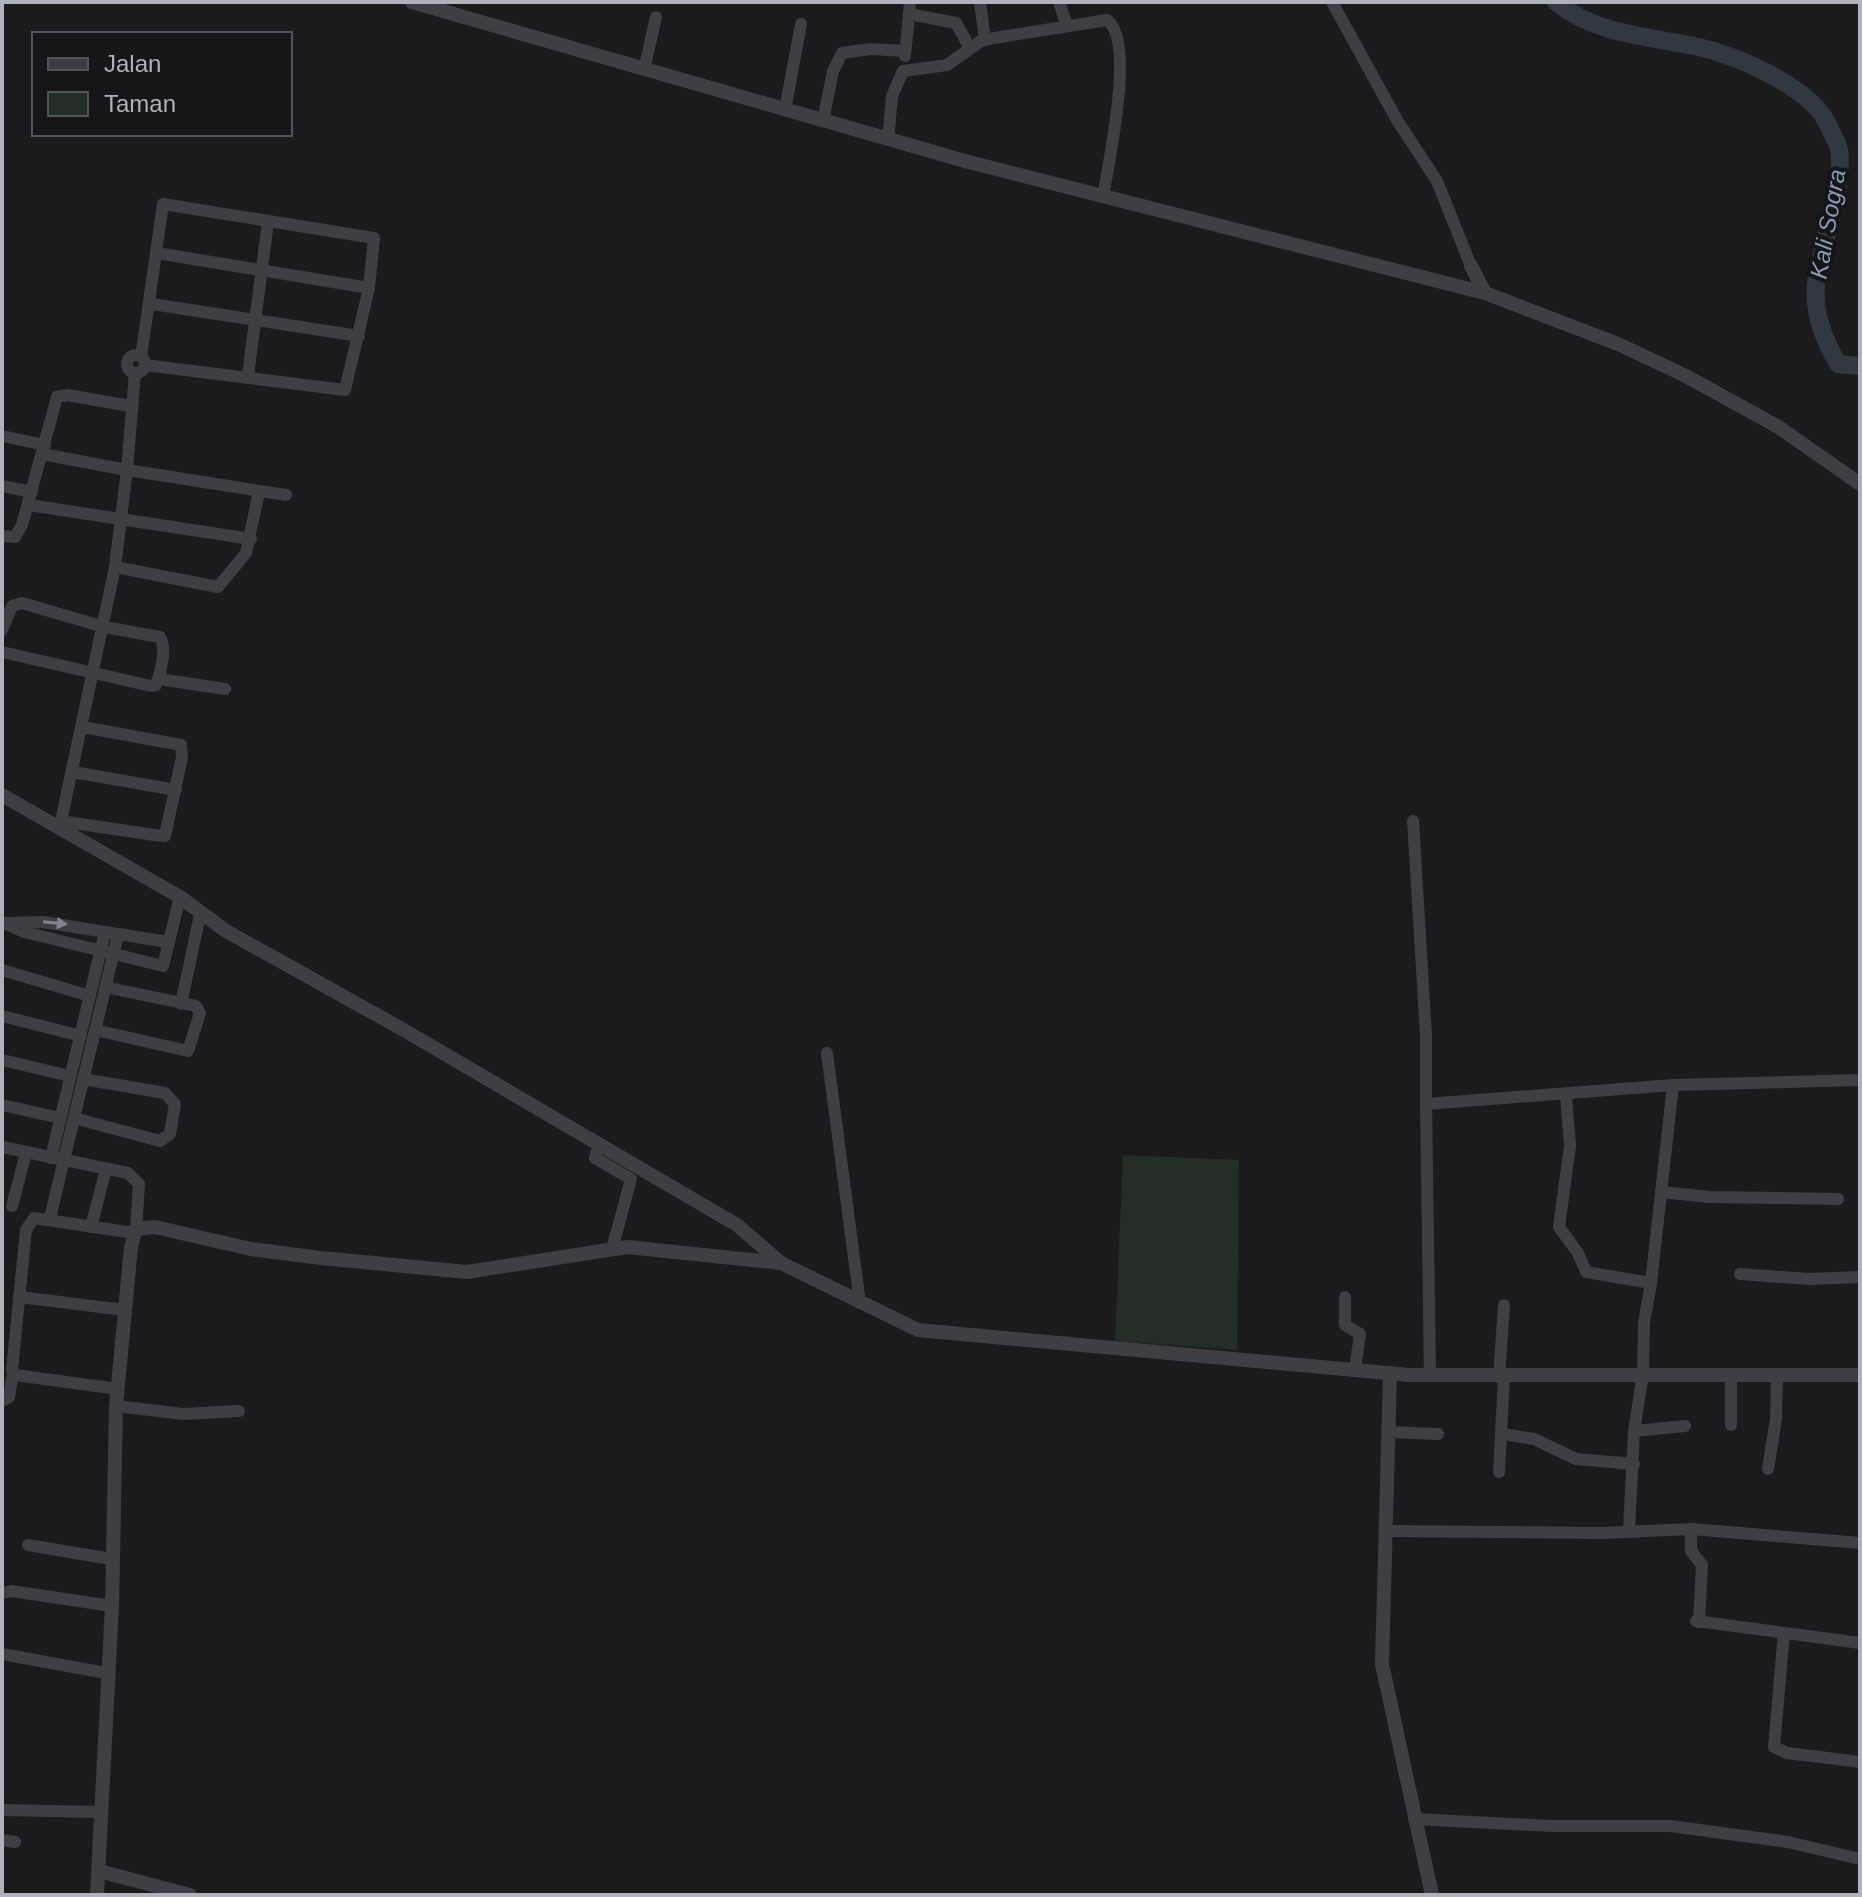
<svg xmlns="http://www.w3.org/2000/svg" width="1862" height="1897" font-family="Helvetica,sans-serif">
  <rect width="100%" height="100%" fill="#1b1b1d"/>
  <polygon fill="#252d27" points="1123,1155 1239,1160 1237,1350 1115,1341"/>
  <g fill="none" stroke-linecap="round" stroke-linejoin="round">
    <path stroke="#323840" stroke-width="18" d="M1556,2C1595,34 1647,36 1694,46C1733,54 1804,84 1825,119C1829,125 1832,134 1836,141C1851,167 1819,251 1816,284C1813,313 1824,340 1838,364L1860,366"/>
    <g stroke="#3e3e44" stroke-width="12">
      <polyline points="910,2 909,14 956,23 970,48"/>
      <polyline points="980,2 985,40"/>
      <polyline points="1059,2 1067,26"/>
      <polyline points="1332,2 1397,120 1437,181 1471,266"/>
      <polyline points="905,56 909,14"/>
      <polyline points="644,70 656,17"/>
      <polyline points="785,110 801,24"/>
      <polyline points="823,121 833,71 842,53 870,49 905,51"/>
      <path d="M888,140L892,96L903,71L947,65L981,41L994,38L1107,20C1136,40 1108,165 1103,197"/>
      <polyline points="157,253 369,288"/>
      <polyline points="152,304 359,336"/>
      <circle cx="136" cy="364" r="9"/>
      <polyline points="141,357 163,204 374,238 369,288 345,390 145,365"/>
      <polyline points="248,375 268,222"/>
      <polyline points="2,436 45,445"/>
      <polyline points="42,454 127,470 135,373"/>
      <polyline points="2,486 32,492"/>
      <polyline points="29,505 251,539"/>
      <polyline points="2,536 15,537 22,525 57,397 67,395 130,406"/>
      <polyline points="115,567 218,587 246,553 259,492"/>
      <path d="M2,630L12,606L22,603L104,627L160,637C167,649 161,672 156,685L151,686L2,652"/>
      <polyline points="159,679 225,689"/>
      <polyline points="73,772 176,790"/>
      <polyline points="60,821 155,835 165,836 166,831 182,757 181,745 83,727"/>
      <polyline points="1413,821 1426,1035 1426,1104"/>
      <polyline points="60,826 115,567 127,470 286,495"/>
      <polyline points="4,923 24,932 163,966 180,897"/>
      <polyline points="5,923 43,922 168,942"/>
      <polyline points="2,970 90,996"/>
      <polyline points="181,1004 200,915"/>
      <polyline points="2,1016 81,1036"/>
      <polyline points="95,1030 188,1051 200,1013 196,1006 105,987"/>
      <polyline points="827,1053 860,1303"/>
      <polyline points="2,1060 70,1076"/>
      <polyline points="1566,1095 1570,1146 1559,1227 1578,1253 1586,1272 1651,1283 1644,1323 1643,1374 1634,1431 1629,1530"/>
      <polyline points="2,1105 60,1118"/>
      <polyline points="74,1118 160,1141 170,1134 175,1104 165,1093 83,1079"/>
      <polyline points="598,1146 595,1158 631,1179 612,1249"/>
      <polyline points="2,1147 128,1173 139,1184 136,1229"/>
      <polyline points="51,1158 105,932"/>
      <polyline points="1661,1192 1709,1197 1838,1199"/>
      <polyline points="12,1206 26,1153"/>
      <polyline points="50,1218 118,935"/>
      <polyline points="91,1227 106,1169"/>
      <polyline points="1740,1274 1808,1279 1860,1277"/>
      <polyline points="1651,1283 1673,1085"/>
      <polyline points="19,1297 125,1310"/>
      <polyline points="1345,1297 1345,1325 1360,1334 1355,1369"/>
      <polyline points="1430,1374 1426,1104 1673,1085 1860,1080"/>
      <polyline points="1731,1374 1731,1425"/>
      <polyline points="1499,1377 1504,1305"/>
      <polyline points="118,1389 15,1375 12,1370 26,1230 34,1218 134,1233"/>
      <polyline points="2,1401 9,1397 13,1373"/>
      <polyline points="116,1406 183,1414 239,1411"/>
      <polyline points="1634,1431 1685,1426"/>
      <polyline points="1388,1432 1438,1434"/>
      <polyline points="1503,1434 1534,1439 1576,1459 1634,1464"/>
      <polyline points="1768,1469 1776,1419 1777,1374"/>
      <polyline points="1499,1472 1504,1377"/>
      <polyline points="1691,1529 1691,1551 1702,1565 1699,1622"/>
      <polyline points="1385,1531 1604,1533 1691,1529 1860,1543"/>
      <polyline points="28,1545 111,1559"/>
      <polyline points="2,1593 11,1591 112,1606"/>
      <polyline points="1696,1621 1860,1643"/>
      <polyline points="1784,1633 1774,1747 1787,1753 1860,1762"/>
      <polyline points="2,1654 106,1673"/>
      <polyline points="2,1810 99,1812"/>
      <polyline points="1414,1819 1552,1826 1670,1826 1788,1842 1860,1859"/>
      <polyline points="2,1840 15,1842"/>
    </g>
    <g stroke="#3e3e44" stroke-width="14">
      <polyline points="412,2 965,161 1485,293 1618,344 1684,375 1777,426 1860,484"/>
      <polyline points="1471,266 1485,293"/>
      <polyline points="2,795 180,897 226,931 402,1029 737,1225 781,1263 918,1330 1409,1375 1860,1375"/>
      <polyline points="1390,1373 1382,1664 1432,1895"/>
      <polyline points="99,1871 190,1895"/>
      <polyline points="97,1895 112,1606 116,1406 131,1247 136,1229 155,1227 251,1249 321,1258 467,1272 627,1247 781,1263"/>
    </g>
  </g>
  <defs><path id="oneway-solid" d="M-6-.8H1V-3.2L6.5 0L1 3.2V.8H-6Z" transform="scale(2)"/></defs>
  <use fill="#82838b" href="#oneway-solid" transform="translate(55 923) rotate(6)"/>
  <g text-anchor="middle" stroke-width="8" stroke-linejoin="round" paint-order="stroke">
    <g font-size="24" font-style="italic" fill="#8a99b2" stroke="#161618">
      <text transform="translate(1828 224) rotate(-80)" y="8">Kali Sogra</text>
    </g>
  </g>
  <rect width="1862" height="1897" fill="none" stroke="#afb1bb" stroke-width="8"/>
  <rect x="32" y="32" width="260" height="104" fill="#161618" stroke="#535459" stroke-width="2"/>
  <rect x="48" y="58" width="40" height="12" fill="#3e3e44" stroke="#535459" stroke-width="2"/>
  <text x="104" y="72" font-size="24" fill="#afb1bb">Jalan</text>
  <rect x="48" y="92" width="40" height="24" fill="#252d27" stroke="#535459" stroke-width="2"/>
  <text x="104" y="112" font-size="24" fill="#afb1bb">Taman</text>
</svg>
